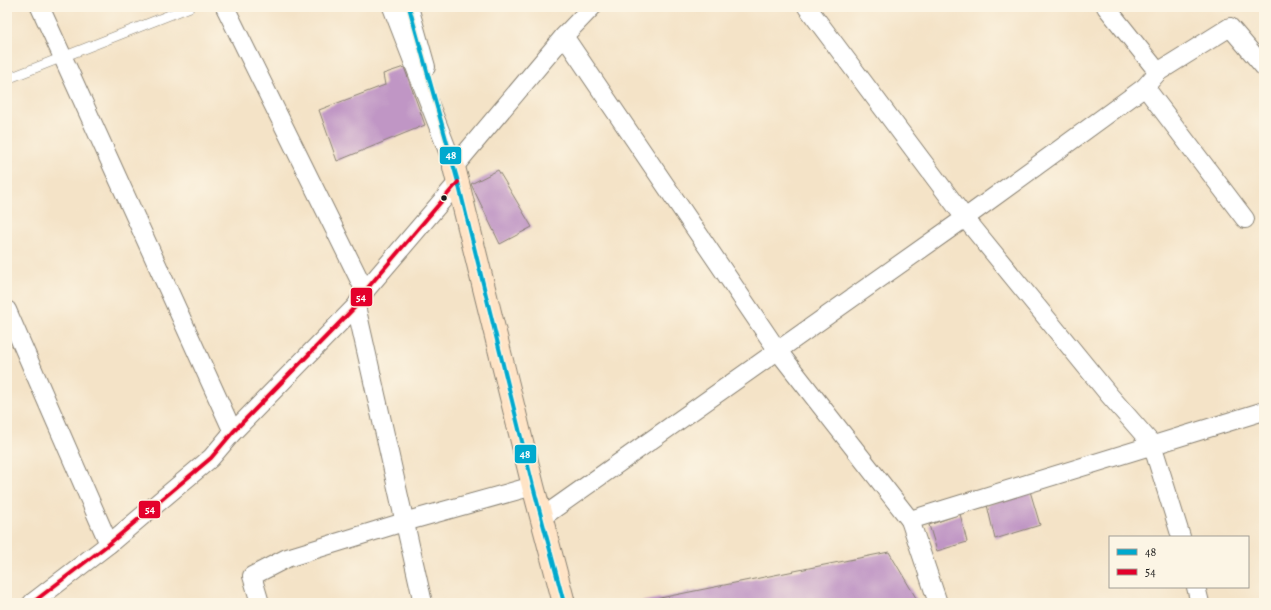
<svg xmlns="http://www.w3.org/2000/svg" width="1271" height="610" font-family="Alegreya,serif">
  <rect width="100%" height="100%" fill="#fcf5e5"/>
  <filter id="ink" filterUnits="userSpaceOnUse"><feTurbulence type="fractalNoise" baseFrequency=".025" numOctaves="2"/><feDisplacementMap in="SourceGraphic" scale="8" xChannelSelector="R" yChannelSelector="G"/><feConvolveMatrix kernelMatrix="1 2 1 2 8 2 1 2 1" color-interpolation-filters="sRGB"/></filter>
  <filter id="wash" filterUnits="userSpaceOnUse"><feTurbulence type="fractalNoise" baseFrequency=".012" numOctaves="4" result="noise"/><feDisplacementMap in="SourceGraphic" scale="16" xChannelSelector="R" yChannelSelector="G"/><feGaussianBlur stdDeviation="0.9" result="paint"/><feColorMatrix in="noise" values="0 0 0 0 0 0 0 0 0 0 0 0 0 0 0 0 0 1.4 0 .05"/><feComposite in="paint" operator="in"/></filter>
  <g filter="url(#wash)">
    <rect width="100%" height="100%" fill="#f4e3c7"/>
    <g id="blocks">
      <g fill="#c096c5">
        <polygon points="404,67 425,125 337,161 319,110 385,85 383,74"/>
        <polygon points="498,170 532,227 500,244 471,184"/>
        <polygon points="1030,491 1040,525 995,539 987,505"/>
        <polygon points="960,514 967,542 937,551 929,525"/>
        <polygon points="889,552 919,603 640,603 640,602"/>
      </g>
    </g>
  </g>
  <g filter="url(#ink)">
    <use href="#blocks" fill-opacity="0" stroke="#888072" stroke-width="1"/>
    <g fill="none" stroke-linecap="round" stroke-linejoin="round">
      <defs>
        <polyline id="lane" points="7,79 190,7"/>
        <g id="street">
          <polyline points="40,7 233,432"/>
          <polyline points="225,7 365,291"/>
          <polyline points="392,7 454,167"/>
          <polyline points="409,7 426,67"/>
          <polyline points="807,7 965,218 1110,396 1152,444 1181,537"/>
          <polyline points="1106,7 1158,72 1145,87 1245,219"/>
          <polyline points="564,36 778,351 910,520 938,603"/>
          <polyline points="1158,72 1230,27 1264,67"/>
          <polyline points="454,167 564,36 592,7"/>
          <polyline points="356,306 423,603"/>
          <polyline points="7,310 109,544"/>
          <polyline points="541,518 965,218 1145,87"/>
          <polyline points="910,520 1264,411"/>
          <polyline points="1196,587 1200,603"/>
          <polyline points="32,603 109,544 211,458 233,432 356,306 365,291 458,182"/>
          <polyline points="260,603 252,576 287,558 404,522 533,486"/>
        </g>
        <polyline id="secondary" points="454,167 533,486 564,603"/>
      </defs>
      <use href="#lane" stroke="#888072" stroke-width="10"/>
      <use href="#street" stroke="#888072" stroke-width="20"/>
      <use href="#secondary" stroke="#888072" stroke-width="24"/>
      <use href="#lane" stroke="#fff" stroke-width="9"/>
      <use href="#street" stroke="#fff" stroke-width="18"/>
      <use href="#secondary" stroke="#ffe4c6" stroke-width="22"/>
      <defs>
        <polyline id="bus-1" points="409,7 458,182 533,486 564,603"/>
        <polyline id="bus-2" points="32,603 109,544 211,458 233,432 356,306 365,291 458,182"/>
      </defs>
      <use href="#bus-1" stroke="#fcf5e5" stroke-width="7"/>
      <use href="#bus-2" stroke="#fcf5e5" stroke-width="7"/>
      <use href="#bus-1" stroke="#00a9ce" stroke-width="4"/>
      <use href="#bus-2" stroke="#e4002b" stroke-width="4"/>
    </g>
  </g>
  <circle fill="#1c1c1c" stroke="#fcf5e5" stroke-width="1.5" cx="444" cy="198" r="3.5"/>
  <g stroke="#fcf5e5" stroke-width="1.5">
    <rect x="439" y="146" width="23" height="19" rx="4" fill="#00a9ce"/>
    <rect x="350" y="287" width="23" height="20" rx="4" fill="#e4002b"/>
    <rect x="514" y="444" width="23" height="20" rx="4" fill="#00a9ce"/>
    <rect x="138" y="500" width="23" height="19" rx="4" fill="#e4002b"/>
  </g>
  <g font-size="11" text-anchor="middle" font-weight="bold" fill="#fff">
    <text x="451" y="159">48</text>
    <text x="361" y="301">54</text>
    <text x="525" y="458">48</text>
    <text x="150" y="513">54</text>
  </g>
  <rect width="1271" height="610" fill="none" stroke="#fcf5e5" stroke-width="24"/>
  <rect x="1109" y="536" width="140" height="52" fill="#fcf5e5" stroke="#a29e95"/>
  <rect x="1117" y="549" width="20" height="6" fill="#00a9ce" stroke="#a29e95"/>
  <text x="1145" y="556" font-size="12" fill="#1c1c1c">48</text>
  <rect x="1117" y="569" width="20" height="6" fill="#e4002b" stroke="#a29e95"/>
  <text x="1145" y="576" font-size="12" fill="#1c1c1c">54</text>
</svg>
